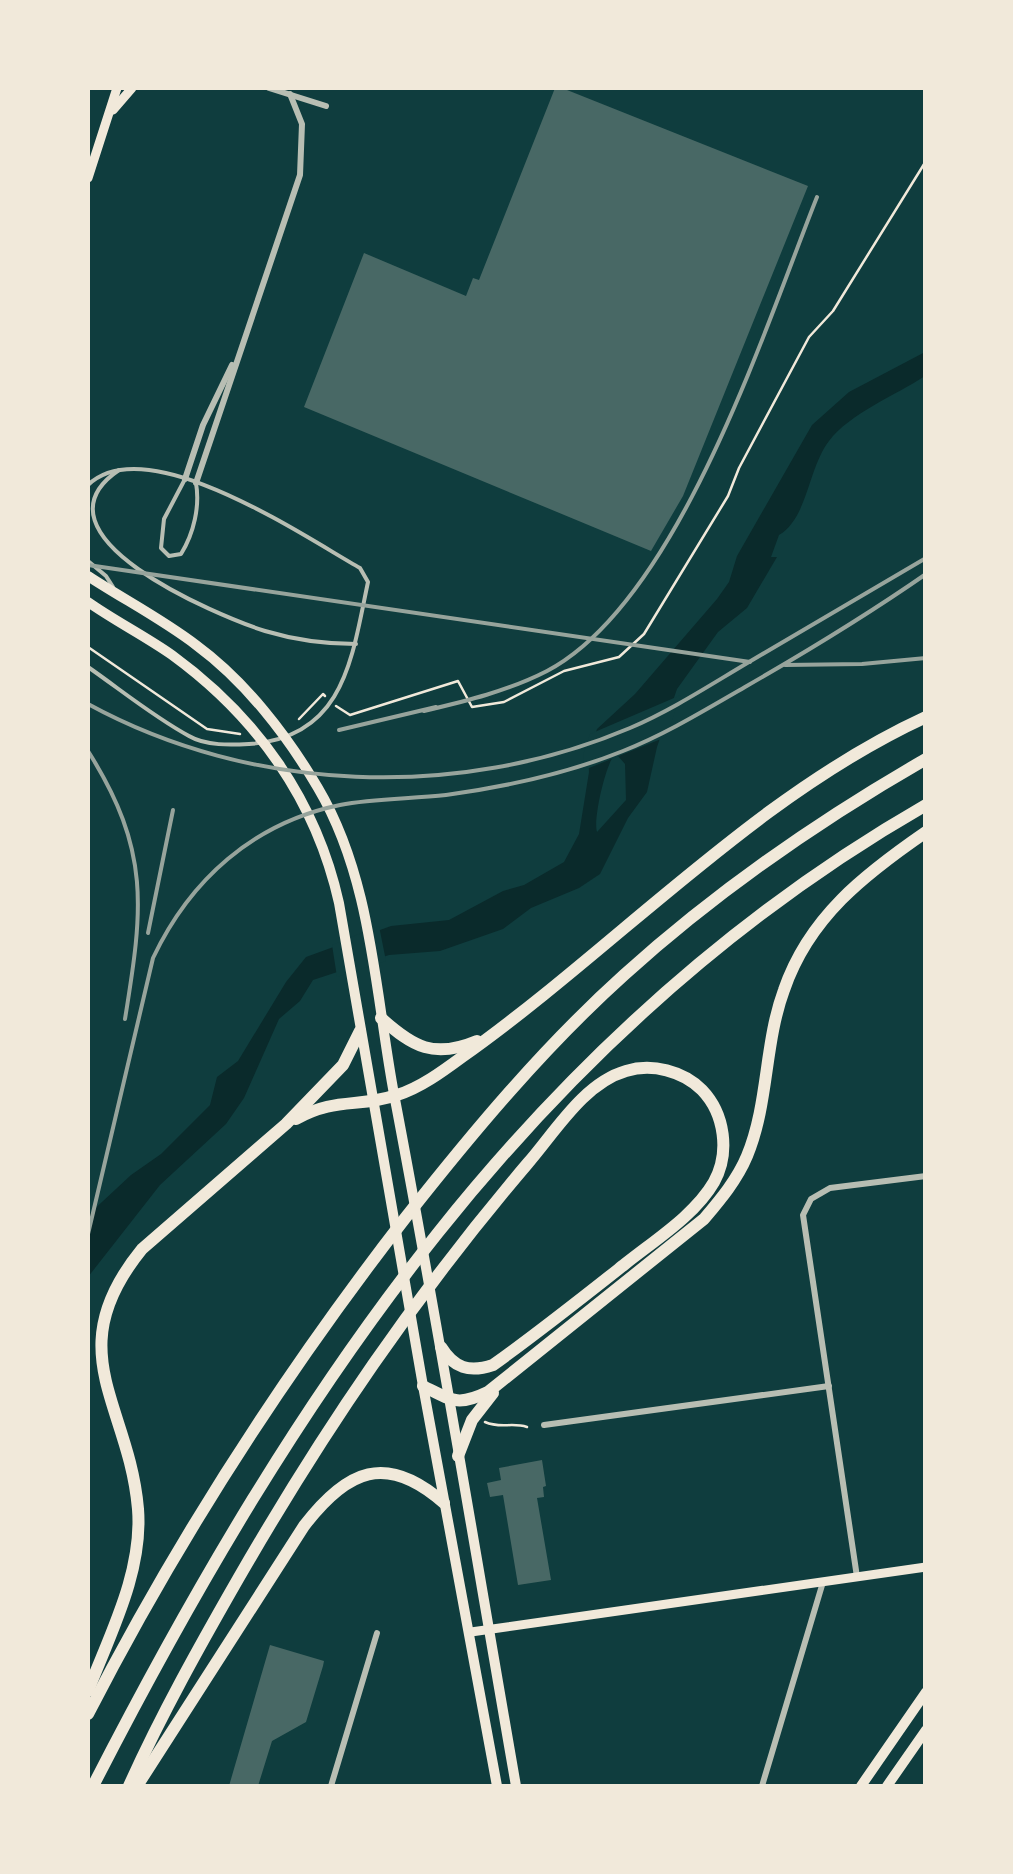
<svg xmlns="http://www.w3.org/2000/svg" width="1013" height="1874" font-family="'Source Serif 4',serif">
  <rect width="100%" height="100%" fill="#0f3d3e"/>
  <path fill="#0a2a2b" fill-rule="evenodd" d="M925,352V376C896,395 849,414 829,441C808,468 808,518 779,535L771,557H777L747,608L718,632L677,689L657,747L647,792L628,818L600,874L579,888L531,908L503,929L440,951L389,955L313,980L300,1001L279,1019L244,1098L226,1124L160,1185L88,1277V1215L131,1175L161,1154L210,1105L217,1077L238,1061L286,982L306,957L391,926L449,920L503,891L524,885L564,862L579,834L589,772L588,755L597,729L635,694L717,599L729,582L737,556L812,425L849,392ZM618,756L625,764L626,800L597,832C593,820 605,768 613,757Z"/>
  <g fill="#0f3d3e">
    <polygon points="681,695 666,737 584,770 583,755 590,734"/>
    <polygon points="379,926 386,961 337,977 332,945"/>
  </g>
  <g fill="#486865">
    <polygon points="555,88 562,88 808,186 683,496 651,551 304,407 364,253 466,296 473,278 479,280"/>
    <polygon points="542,1460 546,1486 543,1487 544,1497 537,1498 551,1580 518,1585 503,1495 490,1497 487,1483 501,1480 499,1468"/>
    <polygon points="270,1645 324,1661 323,1666 306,1722 272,1741 258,1786 229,1786"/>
  </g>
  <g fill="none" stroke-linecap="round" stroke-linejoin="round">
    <g stroke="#f1e9da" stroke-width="2.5">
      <polyline points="88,647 207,729 240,734"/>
      <polyline points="336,706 350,715 458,681 472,707 504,702 564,671 619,657 644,634 728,496 739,468 809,337 833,311 926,161"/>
      <polyline points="299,719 323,694 325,696"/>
      <path d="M485,1422C500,1429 512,1422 527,1427"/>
    </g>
    <g stroke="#b8beb3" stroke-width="4">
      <path d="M119,470C23,535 218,616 265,631C295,640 324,644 356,644"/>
      <path d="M185,479L164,519L161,548L169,556L181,554C194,533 200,506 196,483"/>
      <path d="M88,485C147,429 303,536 360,568L368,582C352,657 345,738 249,744C231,745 206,746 189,736C154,717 121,690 88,667"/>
      <polyline points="88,561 106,576 113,587"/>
    </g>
    <g stroke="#b8beb3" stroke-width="6">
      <polyline points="269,88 326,106"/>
      <polyline points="185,479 203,425 232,365"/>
      <polyline points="196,483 300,175 302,124 290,94"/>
      <polyline points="544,1425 829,1386"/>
      <polyline points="857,1577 803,1215 811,1199 830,1188 926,1176"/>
      <polyline points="331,1786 377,1633"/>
      <polyline points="762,1786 823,1582"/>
    </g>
    <g stroke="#f1e9da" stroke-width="9">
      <polyline points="113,110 132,88"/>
      <polyline points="88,178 117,88"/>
      <polyline points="471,1632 926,1567"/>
    </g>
    <g stroke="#f1e9da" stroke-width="10">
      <path d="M88,576C123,599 162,619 196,645C245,681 287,735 318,788C372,879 375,993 394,1094C438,1324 476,1556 516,1786"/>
      <path d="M88,602C115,621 145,636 172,655C257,717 316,800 339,903L423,1386L497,1786"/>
      <polyline points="861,1786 926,1692"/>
      <polyline points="887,1786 926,1730"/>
    </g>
    <g stroke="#f1e9da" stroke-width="12">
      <path d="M381,1018C413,1047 434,1059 477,1041"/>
      <path d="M296,1119C336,1097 358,1108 397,1095C420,1088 443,1071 462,1057C616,948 754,796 926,717"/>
      <path d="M423,1386C451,1400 457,1407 488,1392L704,1219C720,1200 737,1180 747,1156C769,1103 764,1044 784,990C809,917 865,874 926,832"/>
      <polyline points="458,1456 472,1420 493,1393"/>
      <path d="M88,1691C110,1634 143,1572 138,1509C129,1403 58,1352 142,1249L286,1124L343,1065L360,1031"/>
      <path d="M88,1714C178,1539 285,1373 406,1217C473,1132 543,1048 624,975C716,892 818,821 926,759"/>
      <path d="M93,1786C294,1394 534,1030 926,805"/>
      <path d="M129,1786C161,1715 199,1647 238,1579C325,1428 415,1296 528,1163C555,1132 584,1083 626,1071C652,1063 683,1071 702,1090C725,1114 730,1153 714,1182C695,1215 655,1240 625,1264C582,1298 538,1333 493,1365C469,1373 454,1368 441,1347"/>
      <path d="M137,1786L304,1526C347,1470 386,1452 444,1503"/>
    </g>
    <g stroke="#97a49c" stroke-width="4">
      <polyline points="88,565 750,662"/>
      <polyline points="785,665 862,664 926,658"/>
      <path d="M88,704C251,793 458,801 630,728C672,710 710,685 749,662C808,627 867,593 926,558"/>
      <path d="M424,711C466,701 508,691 547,671C678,602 764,330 817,197"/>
      <polyline points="339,730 436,707"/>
      <path d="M88,751C151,851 143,908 125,1019"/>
      <polyline points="148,933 173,810"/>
      <path d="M88,1234L153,958C190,880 253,823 340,805C374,798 411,799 446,795C505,787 568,773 623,751C666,734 705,710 745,687C806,652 867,615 926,574"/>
    </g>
  </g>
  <rect width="1013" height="1874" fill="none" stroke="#f1e9da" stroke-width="180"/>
</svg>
